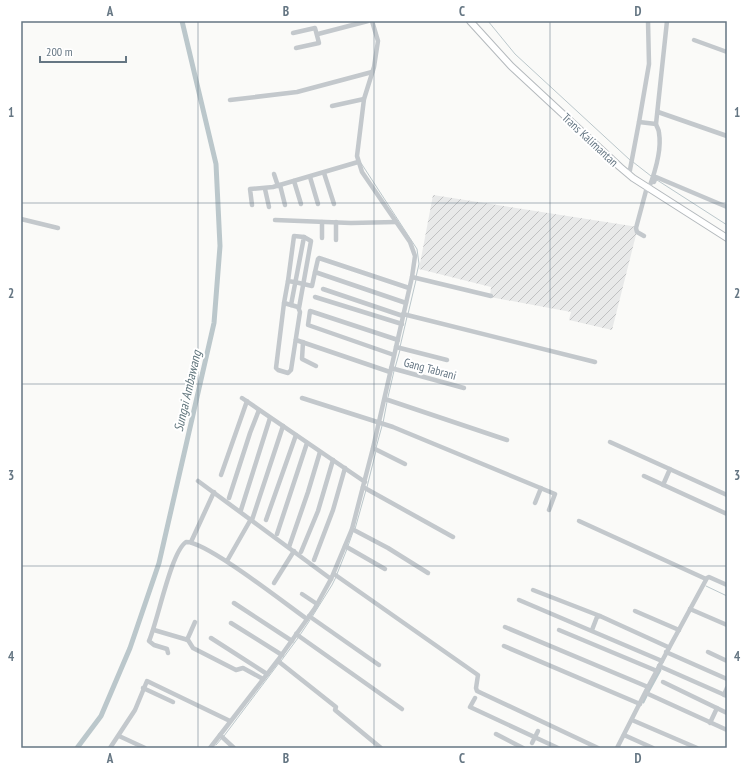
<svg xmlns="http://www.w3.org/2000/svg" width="748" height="769" font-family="'PT Sans Narrow',sans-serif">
  <defs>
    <pattern id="industrial-furrows" width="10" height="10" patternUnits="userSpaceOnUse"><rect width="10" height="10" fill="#e8e9e9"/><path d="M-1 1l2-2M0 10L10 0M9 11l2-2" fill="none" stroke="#c0c1c2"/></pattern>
  </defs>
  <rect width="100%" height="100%" fill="#fafaf8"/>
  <polygon fill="url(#industrial-furrows)" points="433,195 638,227 612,330 569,320 571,312 490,297 491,287 419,269"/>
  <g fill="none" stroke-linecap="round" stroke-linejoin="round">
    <g stroke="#bbc7cb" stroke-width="1">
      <polyline points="488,21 515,54 630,160"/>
      <polyline points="633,162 651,176"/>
      <polyline points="361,163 417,249 419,264 416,277"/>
      <polyline points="657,180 727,225"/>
      <polyline points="408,314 416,280"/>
      <polyline points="400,347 407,317"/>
      <polyline points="395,368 400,350"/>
      <polyline points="388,397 394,371"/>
      <polyline points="383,423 387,402"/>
      <polyline points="376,448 382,426"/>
      <polyline points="367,487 376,451"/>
      <polyline points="355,529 366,490"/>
      <polyline points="348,546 353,532"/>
      <polyline points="337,574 347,549"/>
      <polyline points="706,586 727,596"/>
      <polyline points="312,617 332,585 336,577"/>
      <polyline points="300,635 310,620"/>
      <polyline points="281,661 298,638"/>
      <polyline points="224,736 279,663"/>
      <polyline points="216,745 222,738"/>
    </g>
    <g stroke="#bbc7cb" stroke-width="3">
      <polyline points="648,692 660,670"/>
      <polyline points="643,702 646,696"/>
    </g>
    <polyline stroke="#bbc7cb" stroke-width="5" points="77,748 101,716 130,648 159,563 214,323 220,246 216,164 182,21"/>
    <defs>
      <polyline id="highway" points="470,21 511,66 620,167 633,178 727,238"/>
    </defs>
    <use href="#highway" stroke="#b4b9bd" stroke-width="8"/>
    <g stroke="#c3c8cc" stroke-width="4.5">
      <polyline points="293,33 315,28 319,43 296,48"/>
      <polyline points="318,34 368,21"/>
      <polyline points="694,40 727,52"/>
      <polyline points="230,100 297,92 372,72"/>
      <polyline points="332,106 364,99"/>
      <polyline points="658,112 727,136"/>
      <polyline points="639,122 649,64 648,21"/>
      <polyline points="324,173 334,204"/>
      <polyline points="274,174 278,186"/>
      <polyline points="629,175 639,122 656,124"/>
      <polyline points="310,177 318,204"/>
      <polyline points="294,181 301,204"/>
      <polyline points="654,182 656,177 727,207"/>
      <polyline points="280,185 285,205"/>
      <path d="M649,188C655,172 662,150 659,133C659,129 657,128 656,124L667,21"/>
      <polyline points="265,189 269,207"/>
      <polyline points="252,205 250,189 273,187 358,162"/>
      <polyline points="21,219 58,228"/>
      <polyline points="275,220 351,223 396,222"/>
      <polyline points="644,236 637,232 636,228 647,187"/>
      <polyline points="322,238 322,222"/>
      <polyline points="336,240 336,222"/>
      <polyline points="412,277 491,296"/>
      <polyline points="323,289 403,316"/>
      <polyline points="315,297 402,324"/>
      <polygon points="284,303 298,307 300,312 291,370 288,373 278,370 276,368"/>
      <polyline points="284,303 288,281"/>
      <polyline points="406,303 315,272 318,259 319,258 409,288"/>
      <path d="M291,305L304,237L294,236L288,281C296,282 304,284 312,286L315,272"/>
      <polyline points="299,308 311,241 304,237"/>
      <polyline points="403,314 595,362"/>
      <polyline points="296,340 390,372"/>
      <polyline points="303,342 302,359 316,366"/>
      <polyline points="396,347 447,360"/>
      <polyline points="394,355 308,325 310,311 398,340"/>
      <polyline points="391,368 464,388"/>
      <polyline points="242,398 365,482"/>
      <polyline points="302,398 393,427 555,494 549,510"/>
      <polyline points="385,399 507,440"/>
      <polyline points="610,442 727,495"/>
      <polyline points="373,448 405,464"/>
      <polyline points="221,475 247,401"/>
      <polyline points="644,476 727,514"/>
      <polyline points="198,481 331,579"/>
      <polyline points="663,485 670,469"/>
      <polyline points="363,487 453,537"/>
      <polyline points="229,498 250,433 259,410"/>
      <polyline points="535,503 541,488"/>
      <polyline points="241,510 270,418"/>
      <polyline points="252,520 283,426"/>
      <polyline points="266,520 296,435"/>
      <polyline points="579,521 706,579"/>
      <polyline points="352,529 388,548 428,573"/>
      <polyline points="277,534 307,443"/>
      <polyline points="191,542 214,492"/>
      <polyline points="345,546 385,569"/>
      <polyline points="289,547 308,492 320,452"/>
      <polyline points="301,552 318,511 333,460"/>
      <polyline points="314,560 333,510 345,468"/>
      <polyline points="227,561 251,519"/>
      <polyline points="334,574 478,675 476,688 477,691 598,748"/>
      <polyline points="274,583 294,551"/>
      <polyline points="533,590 600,616"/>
      <polyline points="302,594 317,604"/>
      <polyline points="519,600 662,661"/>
      <polyline points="234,603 292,641"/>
      <polyline points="690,609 727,625"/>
      <polyline points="635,611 679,630"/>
      <polyline points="309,616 379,665"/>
      <polyline points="231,623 282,655"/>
      <polyline points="505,627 648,687 617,748"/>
      <polyline points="154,630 188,640 193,648 236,670 243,668 263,679"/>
      <polyline points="559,630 657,671"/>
      <polyline points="592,630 597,617 600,616 668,647 669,648 648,687"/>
      <polyline points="296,634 402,709"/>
      <polyline points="211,638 267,674"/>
      <polyline points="187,640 195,622"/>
      <polyline points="504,646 640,704"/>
      <polyline points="669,648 707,578 709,577 727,585"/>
      <polyline points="666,652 727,679"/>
      <polyline points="708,652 727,661"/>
      <path d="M168,653L167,649L154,645L149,641C158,620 171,552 186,542C206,541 287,605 307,619"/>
      <polyline points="278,661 336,707 335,710 381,748"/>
      <polyline points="659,666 727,696"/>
      <polyline points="663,682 727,713"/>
      <polyline points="143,688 173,702"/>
      <polyline points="646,693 727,730"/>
      <polyline points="724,695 727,688"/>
      <polyline points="475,698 470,707 558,748"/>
      <polyline points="632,720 697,748"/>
      <polyline points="710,723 717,708"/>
      <polyline points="496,734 523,748"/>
      <polyline points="220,735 234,748"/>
      <polyline points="624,735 653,748"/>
      <polyline points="119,736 145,748"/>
      <polyline points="532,743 538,731"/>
      <polyline points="110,748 135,710 147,681 230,721"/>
      <polyline points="210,748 278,660 315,608 331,579 352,529 373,448 412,277 415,256 410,242 362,172 357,156 364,99 374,67 378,41 372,21"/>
    </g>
    <use href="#highway" stroke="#fff" stroke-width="6"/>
  </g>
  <path fill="none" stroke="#657683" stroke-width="1" stroke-opacity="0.55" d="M198,21V748M374,21V748M550,21V748M21,203H727M21,384H727M21,566H727"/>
  <g text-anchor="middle" stroke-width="4" stroke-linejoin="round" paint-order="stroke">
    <g font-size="12" fill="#657683" stroke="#fff">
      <text transform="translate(590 140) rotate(43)" y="4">Trans Kalimantan</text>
      <text transform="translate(430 369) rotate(15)" y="4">Gang Tabrani</text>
    </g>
    <g font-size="13" font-style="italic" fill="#60757c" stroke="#fff">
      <text transform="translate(187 391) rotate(-77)" y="5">Sungai Ambawang</text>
    </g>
  </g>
  <rect width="748" height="769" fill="none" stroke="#ffffff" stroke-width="44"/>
  <path d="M40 56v6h86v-6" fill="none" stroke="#657683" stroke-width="2"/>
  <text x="46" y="56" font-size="12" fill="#657683" stroke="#ffffff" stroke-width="3" paint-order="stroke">200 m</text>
  <rect x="22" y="22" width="704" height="725" fill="none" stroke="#657683" stroke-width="1.5"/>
  <g font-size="13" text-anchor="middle" font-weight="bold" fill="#657683">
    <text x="110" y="16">A</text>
    <text x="286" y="16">B</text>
    <text x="462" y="16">C</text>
    <text x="638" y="16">D</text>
    <text x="11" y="117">1</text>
    <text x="737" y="117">1</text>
    <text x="11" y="298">2</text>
    <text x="737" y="298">2</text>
    <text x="11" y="480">3</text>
    <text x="737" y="480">3</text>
    <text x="11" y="661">4</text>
    <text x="737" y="661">4</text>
    <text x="110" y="763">A</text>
    <text x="286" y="763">B</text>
    <text x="462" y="763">C</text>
    <text x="638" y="763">D</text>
  </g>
</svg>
